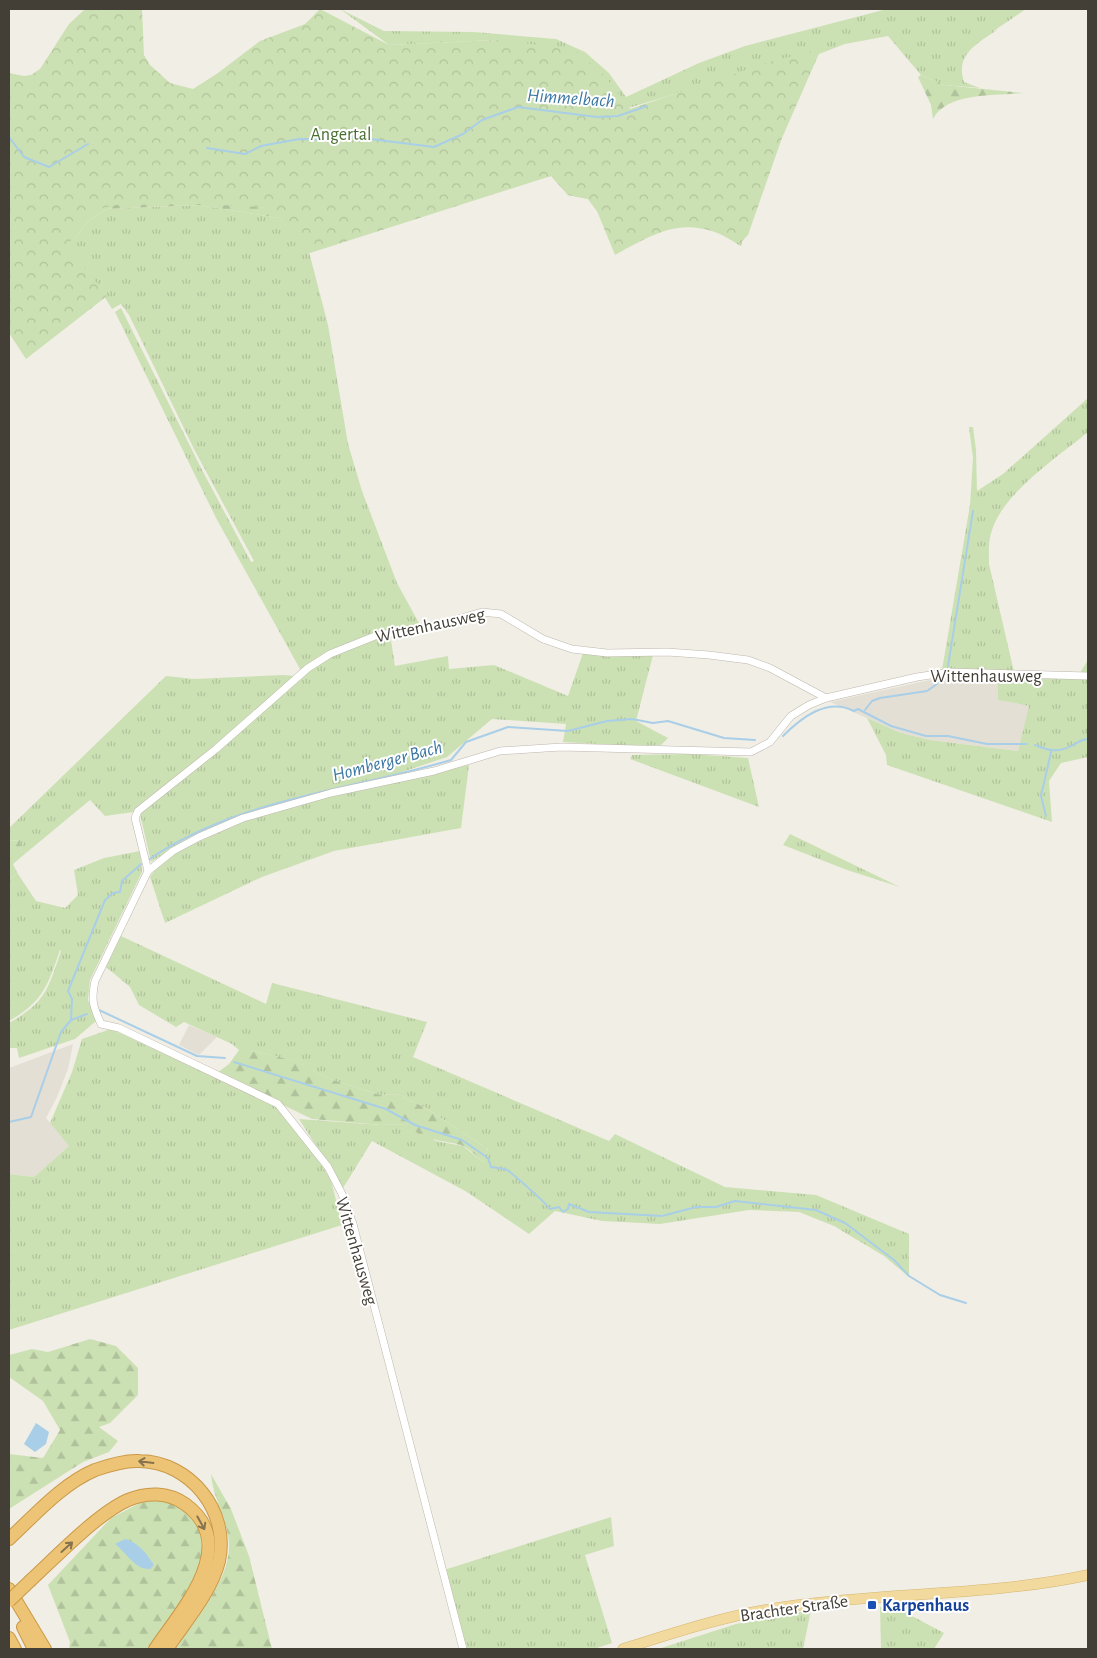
<svg xmlns="http://www.w3.org/2000/svg" width="1097" height="1658" font-family="'Alegreya Sans',sans-serif">
  <defs>
    <pattern id="grass-tufts" width="24" height="20" patternUnits="userSpaceOnUse" patternTransform="scale(1.25)"><rect width="24" height="20" fill="#cce1b3"/><path d="M3 7l-1-3M5 7V3M7 7l1-3M15 17l-1-3M17 17v-4M19 17l1-3" fill="none" stroke="#b0c29b"/></pattern>
    <pattern id="forest-firs" width="22" height="20" patternUnits="userSpaceOnUse" patternTransform="scale(1.25)"><rect width="22" height="20" fill="#cce1b3"/><path d="M5 1l3.5 6h-7zM16 11l3.5 6h-7z" fill="#b0c29b"/></pattern>
    <pattern id="park-crowns" width="20" height="18" patternUnits="userSpaceOnUse" patternTransform="scale(1.25)"><rect width="20" height="18" fill="#cce1b3"/><path d="M2 6a3 3 0 1 1 6 0M12 15a3 3 0 1 1 6 0" fill="none" stroke="#b0c29b"/></pattern>
  </defs>
  <rect width="100%" height="100%" fill="#f1eee6"/>
  <g fill="#e4dfd5">
    <polygon points="952,675 997,678 998,700 1030,706 1018,751 930,740 901,733 830,702"/>
    <polygon points="189,1025 217,1037 199,1055 179,1045"/>
    <polygon points="73,1044 68,1069 57,1097 46,1118 69,1146 34,1177 9,1174 9,1068"/>
  </g>
  <g fill="url(#grass-tufts)">
    <path d="M340,9L384,31L474,32L556,39L585,52L609,73L626,97L699,63L745,46L887,9H1026L992,32L997,30C977,44 955,54 964,82L980,88L944,85L921,75L888,36L845,44L819,54L805,71L747,220L741,246C730,240 718,231 706,229C676,221 644,235 615,244L597,211L588,199L568,195L551,176L314,243L285,210L232,200L97,207L72,242L89,220L107,209L199,205L279,218L308,248L328,325L348,444L362,491L397,583L420,625L378,634L303,669H300L216,518L115,312L121,308L201,468L251,562L254,561L194,449L129,315L121,304L112,309L104,296L25,354L9,142L599,120L685,91L625,109L496,40L389,45Z"/>
    <path d="M1088,398V432C1058,457 1004,492 992,530C988,541 989,552 989,564L1014,672L942,670L970,505L973,458L969,427H973L976,450L977,491L1003,474Z"/>
    <polygon points="390,634 395,666 448,656 449,669 494,665 568,696 583,653 653,655 636,721 668,738 661,745 632,746 563,742 566,724 492,719 447,757 375,781 286,802 241,816 194,835 151,862 140,814 299,677 341,651"/>
    <polygon points="1088,660 1088,757 1061,763 1049,781 1052,822 887,765 886,755 867,718 901,733 930,740 1018,751 1029,706 998,700 997,678 1084,679 1081,671"/>
    <polygon points="283,675 296,676 262,707 134,812 105,816 90,800 26,853 21,851 19,840 9,841 9,828 166,676 194,679"/>
    <polygon points="691,754 748,758 759,807 630,759 632,755"/>
    <polygon points="469,765 461,828 334,851 262,877 165,923 150,877 159,864 174,853 244,821 287,806"/>
    <polygon points="790,834 900,887 847,870 783,845"/>
    <path d="M140,851L142,872L90,980L88,1000L96,1021L75,1039L19,1058L17,1048H9V1023C46,1002 48,989 61,951L60,950C48,985 43,1002 9,1021V879L18,874L36,901L65,908L78,895L74,870L104,858Z"/>
    <polygon points="121,936 266,1004 272,983 427,1022 413,1057 609,1141 615,1134 725,1187 816,1195 909,1234 909,1277 884,1256 834,1226 799,1212 749,1210 660,1224 602,1221 555,1211 529,1234 467,1192 372,1141 343,1188 299,1119 381,1125 407,1124 436,1141 463,1146 483,1162 488,1149 426,1108 397,1094 380,1095 327,1078 295,1061 250,1050 239,1050 232,1044 184,1022 176,1027 139,1005 130,987 106,967"/>
    <polygon points="111,1029 288,1111 331,1180 342,1225 9,1330 9,1174 34,1177 69,1146 50,1123 72,1072 82,1039"/>
    <polygon points="611,1517 614,1546 585,1555 612,1643 594,1649 466,1649 444,1570"/>
    <polygon points="909,1601 910,1615 944,1633 934,1649 881,1649 880,1607"/>
    <polygon points="811,1610 803,1649 658,1649 736,1624"/>
  </g>
  <g fill="url(#forest-firs)">
    <path d="M921,75L944,85L1023,93C995,96 947,92 933,119L931,105L918,77Z"/>
    <polygon points="146,193 285,210 309,244 304,246 279,218 199,205 107,209 89,220 72,242 67,244 84,216 93,209"/>
    <polygon points="20,840 21,851 26,853 13,864 18,874 9,879 9,841"/>
    <path d="M239,1050H250L296,1061L327,1078L380,1095L397,1094L426,1108L488,1149L483,1162C477,1157 469,1148 461,1145C442,1140 421,1141 407,1124L381,1125L312,1119L217,1073L229,1064Z"/>
    <polygon points="90,1339 116,1346 138,1368 138,1395 110,1423 99,1427 118,1441 109,1452 83,1462 9,1509 9,1454 43,1458 60,1430 43,1401 9,1377 9,1355 32,1349 48,1352"/>
    <path d="M211,1474L231,1509L249,1556L272,1649H176C194,1620 231,1579 229,1544C228,1520 213,1499 211,1474Z"/>
    <path d="M161,1499C168,1502 177,1504 183,1508C200,1521 208,1547 200,1567C190,1592 164,1626 148,1649H69L70,1642L48,1585L111,1518L140,1503Z"/>
  </g>
  <path fill="url(#park-crowns)" d="M85,9H142L144,55L150,65L170,83L193,89L218,73L260,41L305,24L320,9L389,45L496,40L574,49L603,74L630,109L769,62L821,49L782,138L748,235L740,243C687,215 664,228 615,255L597,211L588,199L568,195L551,176L310,253L281,216L262,207L201,204L116,205L94,210L71,238L70,249L107,296L26,359L9,333V73L24,76L31,75L40,69L69,24Z"/>
  <g fill="#a9cee7">
    <polygon points="36,1423 49,1432 46,1444 35,1452 24,1444"/>
    <path d="M125,1539C138,1542 146,1553 154,1565L150,1569C135,1570 126,1552 115,1544Z"/>
  </g>
  <g fill="none" stroke-linecap="round" stroke-linejoin="round">
    <g stroke="#a9cee7" stroke-width="2">
      <polyline points="9,137 24,157 49,167 88,144"/>
      <polyline points="207,148 245,154 261,146 299,139 333,140 338,135 434,147 463,134 482,120 518,107 597,117 618,116 647,106"/>
      <polyline points="948,666 973,511"/>
      <polyline points="865,710 872,701 880,698 927,691 937,684 944,675"/>
      <path d="M783,736C801,718 827,697 854,711L858,709L891,726L926,736H948L987,744H1027"/>
      <path d="M1035,745C1049,751 1059,753 1073,745C1079,742 1082,739 1088,739"/>
      <polyline points="1046,816 1041,796 1051,752"/>
      <path d="M148,860C239,798 348,791 451,760L466,742L508,727L568,731L607,721L632,719L653,723L668,721L724,738L755,740"/>
      <polyline points="99,1010 197,1056 225,1058"/>
      <polyline points="71,1020 87,1014"/>
      <path d="M234,1062L386,1109L415,1125L462,1140L488,1158L491,1167C496,1168 502,1168 507,1170C510,1171 548,1205 550,1209L559,1207L563,1212L568,1209L569,1204L589,1212L662,1216L696,1207H716L735,1201L816,1210L845,1223L894,1260L909,1276L940,1295L966,1303"/>
      <polyline points="9,1122 31,1117 61,1032 71,1020 72,999 68,991 105,900 113,893 120,892 122,881 141,864"/>
    </g>
    <defs>
      <g id="minor">
        <polyline points="148,871 135,818 138,811 216,749 308,668 330,654 375,636 444,623 482,612 501,614 543,639 572,649 607,653 667,652 709,655 748,660 770,668 826,698"/>
        <path d="M463,1649L353,1224L342,1194L328,1167L278,1104L119,1028L101,1024C93,1006 91,1001 95,981L148,871L173,851L199,837L243,818L331,793L434,771L500,751L561,747L751,752L770,742L791,716L809,705L826,698L917,677L950,672L1088,676"/>
      </g>
      <path id="primary" d="M623,1649C679,1631 734,1613 791,1606C890,1592 991,1596 1088,1575"/>
      <g id="motorway">
        <path d="M9,1539C35,1515 62,1484 95,1470C109,1465 125,1460 140,1461C190,1462 230,1511 219,1561C211,1593 185,1622 167,1649"/>
        <path d="M31,1580C56,1557 98,1513 128,1500C147,1492 168,1492 185,1504C242,1545 181,1610 155,1649"/>
        <polyline points="9,1589 45,1649"/>
        <polyline points="23,1627 34,1649"/>
        <polyline points="9,1638 15,1649"/>
      </g>
    </defs>
    <use href="#minor" stroke="#beb8ad" stroke-width="8"/>
    <use href="#primary" stroke="#d5b670" stroke-width="11"/>
    <use href="#motorway" stroke="#ca9947" stroke-width="14"/>
    <use href="#minor" stroke="#fff" stroke-width="7"/>
    <use href="#primary" stroke="#f2da9e" stroke-width="10"/>
    <use href="#motorway" stroke="#edc475" stroke-width="12"/>
    <defs>
      <polyline id="motorway-bridge" points="9,1601 31,1580"/>
    </defs>
    <use href="#motorway-bridge" stroke="#ca9947" stroke-width="14" stroke-linecap="butt"/>
    <use href="#motorway-bridge" stroke="#edc475" stroke-width="12"/>
  </g>
  <defs><path id="oneway-shaft" d="M-6 0H5M1.5-3L5.5 0L1.5 3" fill="none" stroke-width="1.6" stroke-linecap="round" stroke-linejoin="round" transform="scale(1.25)"/></defs>
  <g stroke="#87744f">
    <use href="#oneway-shaft" transform="translate(146 1462) rotate(-173)"/>
    <use href="#oneway-shaft" transform="translate(201 1523) rotate(61)"/>
    <use href="#oneway-shaft" transform="translate(67 1547) rotate(-42)"/>
  </g>
  <rect fill="#1a4fb4" stroke="#fff" stroke-width="2" x="867" y="1600" width="10" height="10" rx="2.5"/>
  <g text-anchor="middle" stroke-width="4" stroke-linejoin="round" paint-order="stroke">
    <g font-size="18" fill="#486d31" stroke="#fff">
      <text x="341" y="140">Angertal</text>
    </g>
    <g font-size="18" fill="#433e36" stroke="#fff">
      <text transform="translate(430 625) rotate(-12)" y="6">Wittenhausweg</text>
      <text x="986" y="682">Wittenhausweg</text>
      <text transform="translate(357 1251) rotate(74)" y="6">Wittenhausweg</text>
      <text transform="translate(794 1608) rotate(-8)" y="6">Brachter Straße</text>
    </g>
    <g font-size="18" font-weight="bold" fill="#164399" stroke="#fff" text-anchor="start">
      <text x="882" y="1611">Karpenhaus</text>
    </g>
    <g font-size="19" font-style="italic" fill="#3c77a2" stroke="#fff">
      <text transform="translate(571 97) rotate(4)" y="7">Himmelbach</text>
      <text transform="translate(387 760) rotate(-15)" y="7">Homberger Bach</text>
    </g>
  </g>
  <rect width="1097" height="1658" fill="none" stroke="#433e36" stroke-width="20"/>
</svg>
